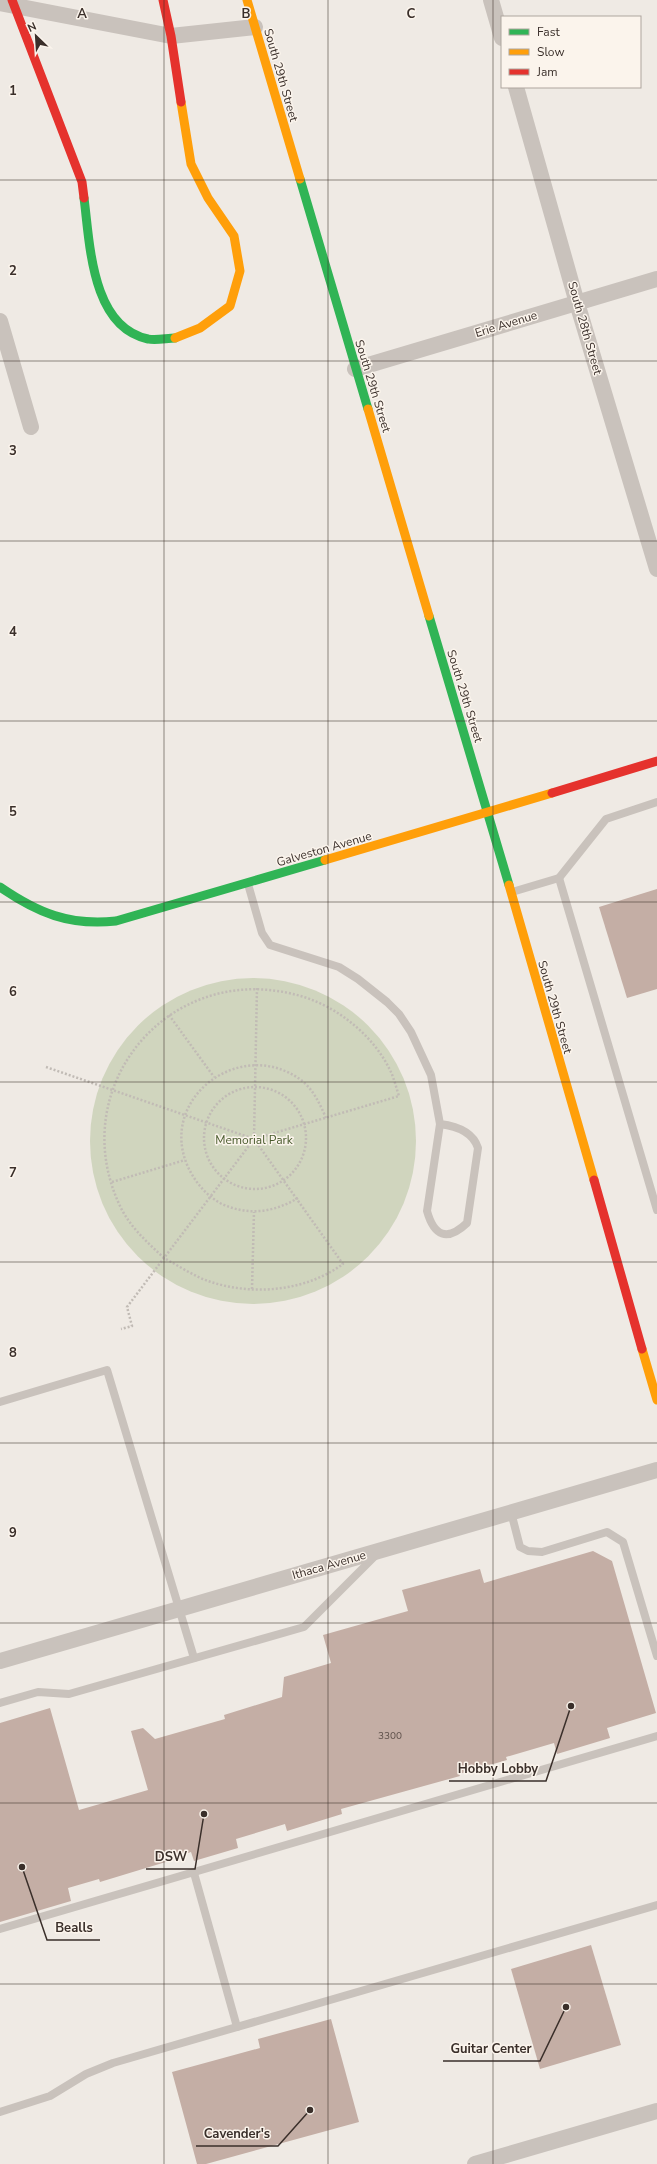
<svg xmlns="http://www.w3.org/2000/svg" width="657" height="2164" font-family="'Nunito Sans',sans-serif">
  <rect width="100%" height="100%" fill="#efeae4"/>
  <circle fill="#d0d5be" cx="253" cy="1141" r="163"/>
  <g fill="#c4aea5">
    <polygon points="657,889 657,989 627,998 599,907"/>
    <polygon points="593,1551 612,1561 656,1713 607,1728 610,1738 557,1754 554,1743 506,1757 507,1760 459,1774 460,1776 341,1809 342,1814 287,1831 285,1824 236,1839 238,1848 194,1861 191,1852 168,1859 169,1861 100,1882 99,1879 68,1888 71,1901 0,1922 0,1723 50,1708 79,1810 148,1790 131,1731 143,1728 155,1739 225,1719 224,1715 282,1697 284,1677 331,1663 323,1635 408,1611 402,1590 480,1569 484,1583"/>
    <polygon points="591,1945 621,2045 540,2069 511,1969"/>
    <polygon points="331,2019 359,2122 206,2164 197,2164 172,2072 260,2048 258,2039"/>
  </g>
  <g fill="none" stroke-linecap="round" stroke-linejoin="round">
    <g stroke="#c1bbb5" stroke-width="2.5" stroke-dasharray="2 2" stroke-linecap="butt">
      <polyline points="169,1015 214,1077"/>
      <path d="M46,1067L254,1139L343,1264C306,1291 254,1296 211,1282C195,1277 179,1266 164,1258L127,1307L132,1326L121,1329"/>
      <circle cx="255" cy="1138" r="51"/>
      <path d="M254,1139L399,1096C396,1087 394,1078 390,1070C372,1033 333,1003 293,994C166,963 63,1090 121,1208C131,1228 148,1243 164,1258L254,1139L257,988"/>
      <polyline points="112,1182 185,1160"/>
      <path d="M298,1198C273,1213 246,1216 220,1203C206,1195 195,1182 188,1167C157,1098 241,1036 301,1080C313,1089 320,1104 326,1118"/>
      <polyline points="252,1289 254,1212"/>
    </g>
    <g stroke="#c9c2bc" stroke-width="8">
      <polyline points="559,878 657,1210"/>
      <path d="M248,884L262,933L270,945L339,967L358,979L387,1002L399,1014L411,1032L431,1075L440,1124L427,1211C434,1236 447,1242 467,1223L478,1148C473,1132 456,1126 440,1124"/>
      <polyline points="512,892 559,878 606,819 657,802"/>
      <polyline points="0,1402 107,1370 194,1658"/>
      <polyline points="511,1512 520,1547 528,1551 542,1552 607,1532 623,1542 657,1656"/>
      <polyline points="0,1703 38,1692 69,1694 304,1627 376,1555"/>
      <polyline points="194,1873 237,2027"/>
      <polyline points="0,1929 657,1736"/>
      <polyline points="0,2112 50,2096 86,2074 113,2063 657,1905"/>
    </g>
    <g stroke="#c9c2bc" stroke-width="16">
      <polyline points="491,0 502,38"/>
      <polyline points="0,3 171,36 255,27"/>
      <polyline points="516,87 577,303 657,569"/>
      <polyline points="0,321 31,427"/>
      <polyline points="355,369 657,279"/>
      <polyline points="0,1661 657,1470"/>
      <polyline points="475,2164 657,2111"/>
    </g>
    <g stroke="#30b455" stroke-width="9">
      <polyline points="300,179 368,409"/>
      <path d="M84,198C90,243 91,327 148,339C156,341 167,338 175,338"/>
      <polyline points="429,616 509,885"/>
      <path d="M0,887C38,913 69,926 116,921L325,860"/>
    </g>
    <g stroke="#ff9f0a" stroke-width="9">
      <polyline points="247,0 300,179"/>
      <polyline points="175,338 200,328 230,306 240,271 234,236 208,198 191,164 181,102"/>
      <polyline points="368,409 429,616"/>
      <polyline points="325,860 552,793"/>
      <polyline points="509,885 594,1180"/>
      <polyline points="642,1349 657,1400"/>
    </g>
    <g stroke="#e5322d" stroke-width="9">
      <polyline points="12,0 82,182 84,198"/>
      <polyline points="163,0 171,36 181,102"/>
      <polyline points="552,793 657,761"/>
      <polyline points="594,1180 642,1349"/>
    </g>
  </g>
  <path fill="none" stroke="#3a2f2a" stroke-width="1" stroke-opacity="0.55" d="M164,0V2164M328,0V2164M493,0V2164M0,180H657M0,361H657M0,541H657M0,721H657M0,902H657M0,1082H657M0,1262H657M0,1443H657M0,1623H657M0,1803H657M0,1984H657"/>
  <g text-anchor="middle" stroke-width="3" stroke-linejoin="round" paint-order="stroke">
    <g font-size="10" fill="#5c4f49">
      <text x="390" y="1739">3300</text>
    </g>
    <g font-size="12" fill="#3a2f2a" stroke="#fbf4ec">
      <text transform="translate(281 75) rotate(74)" y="4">South 29th Street</text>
      <text transform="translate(506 324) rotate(-17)" y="4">Erie Avenue</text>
      <text transform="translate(585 328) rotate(74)" y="4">South 28th Street</text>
      <text transform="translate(373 386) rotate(73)" y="4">South 29th Street</text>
      <text transform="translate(465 696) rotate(73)" y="4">South 29th Street</text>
      <text transform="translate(324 849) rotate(-16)" y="4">Galveston Avenue</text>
      <text transform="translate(555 1007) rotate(74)" y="4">South 29th Street</text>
      <text transform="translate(329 1565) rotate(-16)" y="4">Ithaca Avenue</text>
    </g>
    <g font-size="12" fill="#485a2c" stroke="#fbf4ec">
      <text x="254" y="1144">Memorial Park</text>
    </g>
  </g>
  <g font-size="13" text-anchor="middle" font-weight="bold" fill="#3a2f2a" stroke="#fbf4ec" stroke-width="3" stroke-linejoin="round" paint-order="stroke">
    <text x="82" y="18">A</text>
    <text x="246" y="18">B</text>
    <text x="411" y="18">C</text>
    <text x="13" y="95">1</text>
    <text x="13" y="275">2</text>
    <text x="13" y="455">3</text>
    <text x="13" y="636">4</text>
    <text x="13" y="816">5</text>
    <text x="13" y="996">6</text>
    <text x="13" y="1177">7</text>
    <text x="13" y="1357">8</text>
    <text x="13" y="1537">9</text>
  </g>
  <path fill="none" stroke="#3a2f2a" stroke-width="1.5" d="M571 1706L546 1781H449M204 1814L195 1869H146M22 1867L47 1940H100M566 2007L540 2061H443M310 2110L278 2146H196"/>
  <g fill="#3a2f2a" stroke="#fbf4ec" stroke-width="1.5">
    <circle cx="571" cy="1706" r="4"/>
    <circle cx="204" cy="1814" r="4"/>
    <circle cx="22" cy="1867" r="4"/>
    <circle cx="566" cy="2007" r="4"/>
    <circle cx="310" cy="2110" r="4"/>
  </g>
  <g font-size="13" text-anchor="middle" font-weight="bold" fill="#3a2f2a" stroke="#fbf4ec" stroke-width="3" stroke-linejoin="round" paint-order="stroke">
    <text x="498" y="1773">Hobby Lobby</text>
    <text x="171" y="1861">DSW</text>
    <text x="74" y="1932">Bealls</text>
    <text x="491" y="2053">Guitar Center</text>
    <text x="237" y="2138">Cavender's</text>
  </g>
  <rect x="501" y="16" width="140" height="72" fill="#fbf4ec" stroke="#aea59e"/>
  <rect x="509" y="29" width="20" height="6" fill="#30b455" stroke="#aea59e"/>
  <text x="537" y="36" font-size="12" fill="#3a2f2a">Fast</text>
  <rect x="509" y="49" width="20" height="6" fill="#ff9f0a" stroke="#aea59e"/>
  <text x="537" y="56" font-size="12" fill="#3a2f2a">Slow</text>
  <rect x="509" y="69" width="20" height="6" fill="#e5322d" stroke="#aea59e"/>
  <text x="537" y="76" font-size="12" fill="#3a2f2a">Jam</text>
  <g transform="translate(36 36) rotate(335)" stroke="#fbf4ec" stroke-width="3" paint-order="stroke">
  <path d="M0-3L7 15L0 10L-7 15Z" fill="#3a2f2a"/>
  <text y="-6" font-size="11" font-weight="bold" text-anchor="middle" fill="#3a2f2a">N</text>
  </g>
</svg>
